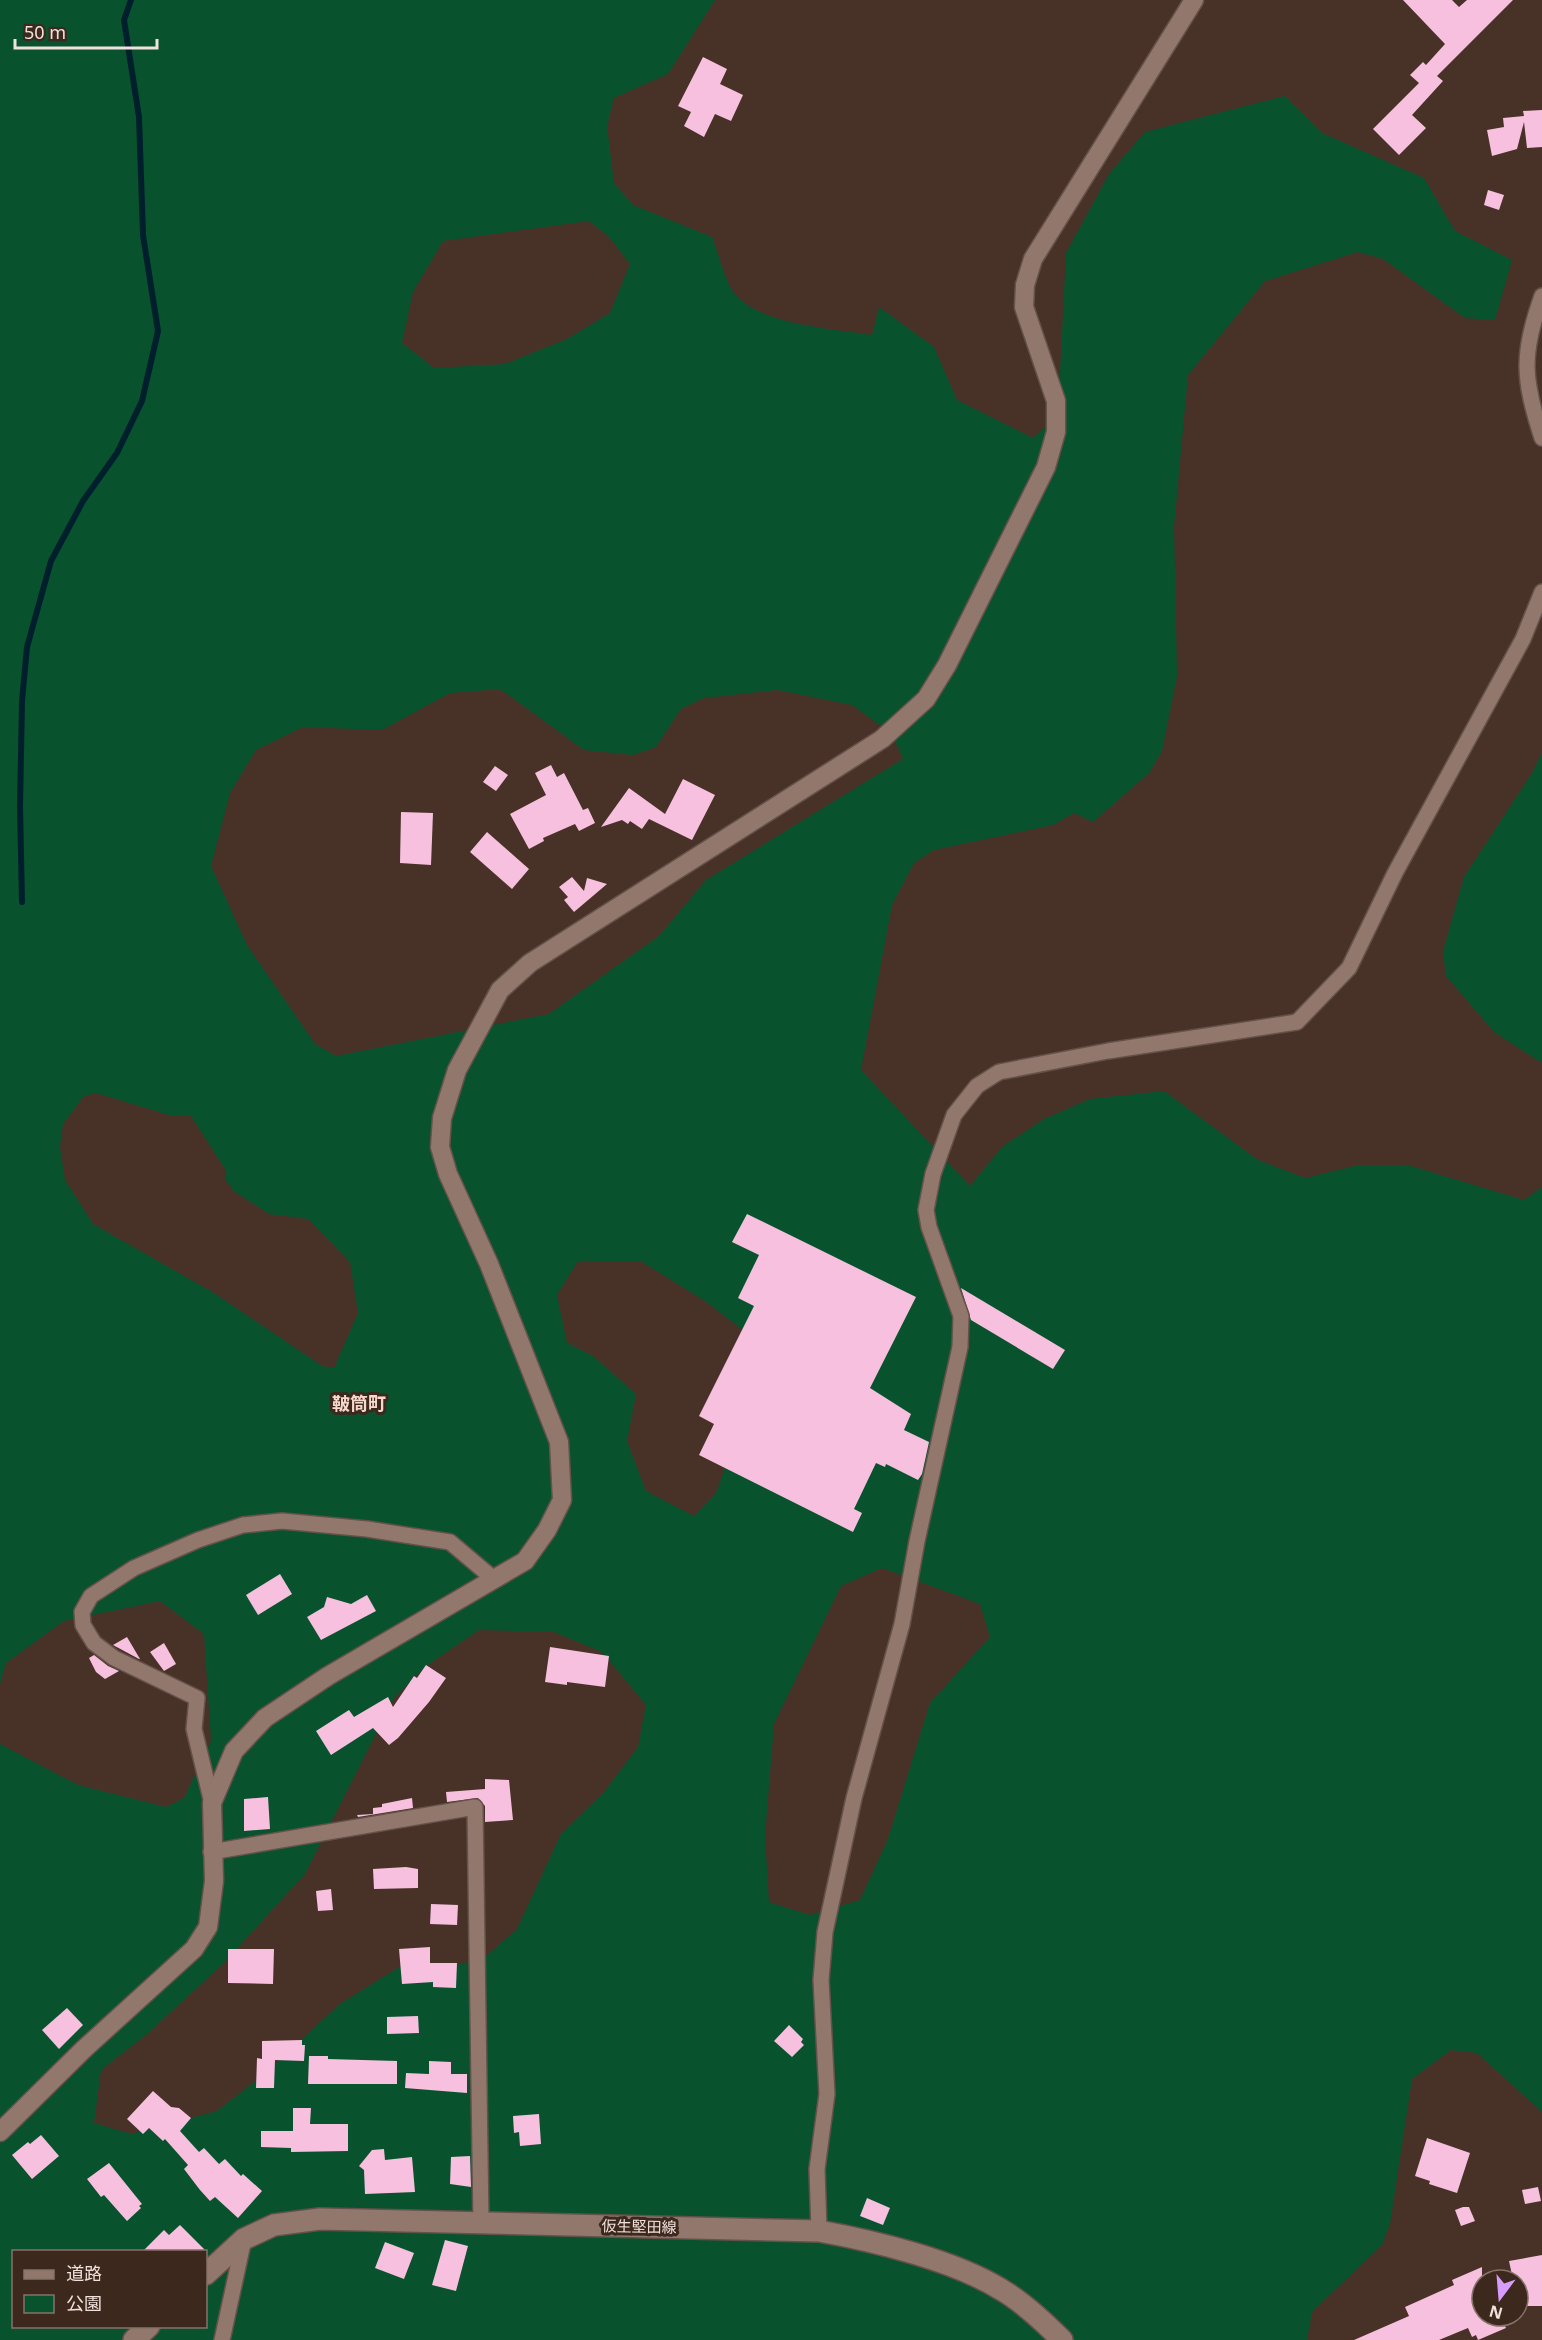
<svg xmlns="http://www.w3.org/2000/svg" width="1542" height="2340" font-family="'Noto Sans','Noto Sans JP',sans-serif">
  <rect width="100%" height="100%" fill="#483228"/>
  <g fill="#08532e" fill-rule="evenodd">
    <path d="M0,0H715L668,74L614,98L607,126L614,183L633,205L712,237C718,252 725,281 734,293C759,325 834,329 872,335L879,307L934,347L957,400L1033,438L1053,419L1059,392L1066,253L1109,174L1145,132L1285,96L1322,133L1424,178L1455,231L1512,260L1495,320L1465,318L1383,259L1358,252L1265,281L1188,375L1174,527L1177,676L1162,751L1149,773L1093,822L1074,813L1053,825L934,850L914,863L892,905L861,1070L970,1186L1002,1147L1044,1119L1090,1099L1164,1091L1258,1160L1305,1178L1359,1165L1411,1166L1524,1200L1542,1187V2112L1477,2053L1451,2050L1412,2079L1390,2224L1382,2245L1312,2312L1307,2340H0V1744L78,1785L166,1807L184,1798L211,1741L204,1634L160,1601L64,1621L6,1663L0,1684ZM589,221L609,237L630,264L610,313L567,339L505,364L434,368L402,343L413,292L443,241ZM500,689L584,750L633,755L656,747L681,709L704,698L778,690L852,705L892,734L903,759L706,880L659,936L549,1014L336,1056L315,1044L247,945L211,866L230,793L256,750L303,727L382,730L450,693ZM96,1093L169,1115L191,1116L225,1169L226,1181L235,1192L269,1214L308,1219L350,1262L358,1313L334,1368L322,1366L214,1293L93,1224L65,1180L60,1147L63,1124L84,1096ZM578,1261L642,1262L705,1301L757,1341L745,1412L716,1493L694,1516L646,1491L627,1441L636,1394L593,1356L567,1343L557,1295ZM882,1568L980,1604L990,1637L930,1703L888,1839L860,1900L810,1915L769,1902L765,1836L774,1724L841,1586ZM479,1630L554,1632L602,1652L646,1705L638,1747L604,1792L561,1834L517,1929L483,1959L446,1967L414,1958L340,2004L263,2075L217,2111L131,2134L94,2123L101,2070L146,2035L223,1964L305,1874L394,1698L429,1664ZM14,2252H206V2326H14Z"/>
    <polygon points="1542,753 1542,1063 1495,1033 1446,976 1443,951 1464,877 1532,773"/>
  </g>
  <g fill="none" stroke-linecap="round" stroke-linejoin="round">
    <polyline stroke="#001f2d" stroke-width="6" points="22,902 20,806 22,701 27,647 51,561 83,501 117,453 142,401 158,331 143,235 139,117 124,20 131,0"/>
  </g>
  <g fill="#f6c0de">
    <polygon points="1403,0 1452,0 1459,7 1467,0 1513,0 1437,76 1443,81 1412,115 1426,128 1399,155 1373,129 1419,83 1410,75 1423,62 1426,65 1445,44"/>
    <polygon points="703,57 727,69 720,84 743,95 731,121 715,114 704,137 684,126 691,112 678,106"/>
    <polygon points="1542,110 1542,147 1527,148 1524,122 1517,149 1492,156 1487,130 1504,127 1503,118 1524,116 1523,111"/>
    <polygon points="1488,190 1504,195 1499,210 1484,205"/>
    <polygon points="551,765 557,777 564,773 583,810 588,808 595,823 579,831 575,824 543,838 544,841 529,849 510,814 546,795 535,773"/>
    <polygon points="495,766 508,775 496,791 483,782"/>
    <polygon points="683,779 715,795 692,840 649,819 642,829 630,821 628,824 622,820 601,827 629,788 665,814"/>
    <polygon points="401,812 433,813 431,865 400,863"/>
    <polygon points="487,832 529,869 512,889 470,852"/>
    <polygon points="572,877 584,891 587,878 607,884 574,912 564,900 568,897 559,887"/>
    <polygon points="747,1214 916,1297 870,1388 911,1414 904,1430 929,1442 922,1474 918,1480 886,1464 885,1467 876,1463 854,1509 862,1513 853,1532 699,1455 714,1424 699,1416 754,1306 738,1298 759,1255 732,1242"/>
    <polygon points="961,1288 1065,1350 1053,1369 971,1320"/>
    <polygon points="280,1574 292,1594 258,1615 246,1595"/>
    <polygon points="367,1595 376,1611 321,1640 307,1617 324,1607 327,1597 351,1604"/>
    <polygon points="127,1637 140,1659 139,1659 113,1645"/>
    <polygon points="164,1643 176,1664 164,1671 150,1652"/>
    <polygon points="550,1647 609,1656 605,1687 567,1682 567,1685 545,1682"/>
    <polygon points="94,1655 108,1666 119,1671 105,1679 96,1672 89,1658"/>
    <polygon points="426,1665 446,1678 429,1702 398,1738 389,1745 373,1728 331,1755 316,1731 349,1710 354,1717 388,1697 393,1707 414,1676 417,1678"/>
    <polygon points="485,1779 509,1780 513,1820 485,1822 485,1806 478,1798 447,1802 446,1792 485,1789"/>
    <polygon points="268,1797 270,1829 244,1831 244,1799"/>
    <polygon points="412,1798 413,1808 358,1817 357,1815 373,1814 373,1808 382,1807 382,1804"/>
    <polygon points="406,1867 418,1869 418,1888 374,1889 373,1869"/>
    <polygon points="331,1889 333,1910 318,1911 316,1891"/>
    <polygon points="431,1904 458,1905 457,1925 430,1924"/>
    <polygon points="430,1947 430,1963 457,1963 456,1988 433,1987 433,1982 402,1984 399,1949"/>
    <polygon points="228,1949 274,1949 273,1984 228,1983"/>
    <polygon points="67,2008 83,2025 59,2049 42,2030"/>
    <polygon points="418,2016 419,2033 387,2034 387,2017"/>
    <polygon points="789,2025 803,2039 801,2042 804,2045 792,2057 774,2041"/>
    <polygon points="302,2040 302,2045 305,2045 304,2061 275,2060 274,2088 256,2088 257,2058 262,2059 262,2041"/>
    <polygon points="309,2056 328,2056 328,2059 397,2061 397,2084 308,2084"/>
    <polygon points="429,2061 451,2062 451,2074 467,2074 467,2093 405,2088 406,2073 429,2074"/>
    <polygon points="153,2091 171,2107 179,2108 191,2118 180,2131 199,2152 204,2148 219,2164 225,2159 241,2176 243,2174 262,2191 238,2218 215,2197 210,2201 200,2190 184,2169 188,2165 165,2139 163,2141 149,2128 143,2134 127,2119"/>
    <polygon points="293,2108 311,2108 310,2124 348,2124 348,2151 291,2152 291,2148 261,2147 261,2131 293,2131"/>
    <polygon points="539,2114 541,2144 520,2146 519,2132 514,2133 513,2116"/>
    <polygon points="41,2135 59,2156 32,2179 12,2155 28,2142 30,2144"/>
    <polygon points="1427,2138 1470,2153 1457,2193 1429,2184 1430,2181 1415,2176"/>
    <polygon points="384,2149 385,2160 412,2157 415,2192 365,2194 364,2170 359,2166 372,2150"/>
    <polygon points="470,2156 471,2187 450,2184 451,2157"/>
    <polygon points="109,2163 142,2204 139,2206 141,2208 127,2221 104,2195 101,2197 87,2179"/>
    <polygon points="1538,2187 1541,2201 1525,2204 1522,2190"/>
    <polygon points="867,2198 890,2208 883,2225 860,2216"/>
    <polygon points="1463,2207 1469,2207 1475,2221 1461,2226 1455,2210"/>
    <polygon points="180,2225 207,2252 142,2252 164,2230 169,2235"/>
    <polygon points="445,2240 468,2246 456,2291 432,2285"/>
    <polygon points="385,2242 414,2253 404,2279 375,2268"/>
    <polygon points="1542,2255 1542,2306 1518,2306 1518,2280 1513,2280 1509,2261"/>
    <polygon points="1482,2267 1482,2316 1500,2316 1506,2328 1478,2340 1476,2335 1472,2337 1468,2328 1439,2340 1354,2340 1409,2316 1405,2307 1454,2285 1452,2280"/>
  </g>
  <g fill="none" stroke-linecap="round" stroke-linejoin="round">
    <defs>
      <g id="minor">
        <path d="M1542,296C1521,354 1523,379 1542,438"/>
        <polyline points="212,1803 194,1729 197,1698 114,1658 94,1643 83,1625 82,1612 91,1596 134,1568 198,1540 243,1525 282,1521 367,1529 450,1542 495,1580"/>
        <polyline points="211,1852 475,1807 481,2223"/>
        <polyline points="819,2231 817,2169 827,2094 821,1980 825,1932 854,1798 902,1624 917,1541 960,1347 961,1316 929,1227 926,1210 933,1174 954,1115 977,1086 999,1072 1108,1051 1297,1022 1349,968 1395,873 1523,639 1542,592"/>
        <polyline points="222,2340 244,2239"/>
      </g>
      <polyline id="tertiary" points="0,2132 84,2049 194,1949 208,1927 214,1881 212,1803 234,1751 265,1718 328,1676 525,1561 547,1530 562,1500 559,1442 489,1264 448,1174 440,1147 442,1118 457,1070 500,990 530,963 882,739 926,699 947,665 1046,467 1056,432 1056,401 1024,307 1025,285 1033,259 1194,0"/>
      <g id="secondary">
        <path d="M206,2274L244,2239L274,2225L320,2219L819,2231C874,2241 954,2260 1002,2290C1024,2303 1044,2322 1062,2340"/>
        <polyline points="134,2340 149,2326"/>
      </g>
    </defs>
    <use href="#minor" stroke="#645149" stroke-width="18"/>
    <use href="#tertiary" stroke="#645149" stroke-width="21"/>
    <use href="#secondary" stroke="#645149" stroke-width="24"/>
    <use href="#minor" stroke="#92776c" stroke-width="15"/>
    <use href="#tertiary" stroke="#92776c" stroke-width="18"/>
    <use href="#secondary" stroke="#92776c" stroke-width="21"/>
  </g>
  <g text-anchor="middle" stroke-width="6" stroke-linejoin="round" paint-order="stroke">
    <g font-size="15" fill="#f0e1db" stroke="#3d281e">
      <text transform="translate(639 2227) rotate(1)" y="5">仮生堅田線</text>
    </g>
    <g font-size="18" font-weight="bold" fill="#f6d8cc" stroke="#3d281e">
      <text x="359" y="1410">鞁筒町</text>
    </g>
  </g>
  <rect x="12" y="2250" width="195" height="78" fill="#3d281e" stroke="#85726a" stroke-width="1.5"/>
  <rect x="24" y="2270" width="30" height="9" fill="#92776c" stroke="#85726a" stroke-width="1.5"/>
  <text x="66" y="2280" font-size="18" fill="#f0e1db">道路</text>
  <rect x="24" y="2295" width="30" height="18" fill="#08532e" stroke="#85726a" stroke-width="1.5"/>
  <text x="66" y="2310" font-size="18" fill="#f0e1db">公園</text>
  <g transform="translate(1500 2298) rotate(196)"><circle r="28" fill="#3d281e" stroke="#85726a" stroke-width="1.5"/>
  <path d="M0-4.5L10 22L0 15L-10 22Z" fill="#d59cfb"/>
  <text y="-9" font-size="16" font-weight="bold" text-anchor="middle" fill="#f0e1db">N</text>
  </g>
  <path d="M15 39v9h142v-9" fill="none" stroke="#f0e1db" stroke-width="3"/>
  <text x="24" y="39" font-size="18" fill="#f0e1db" stroke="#3d281e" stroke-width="4.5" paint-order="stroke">50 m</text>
</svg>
